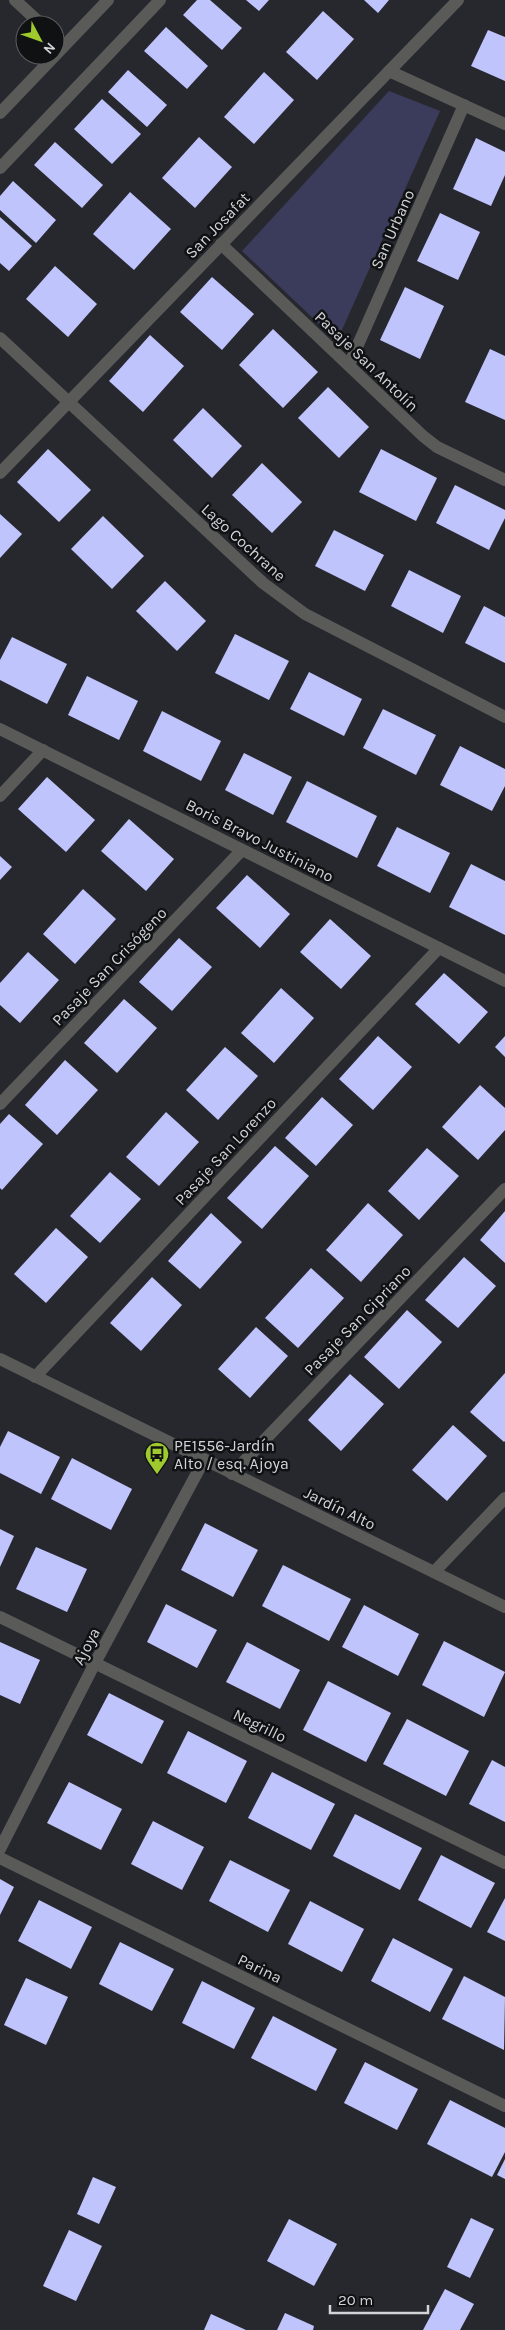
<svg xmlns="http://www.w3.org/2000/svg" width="505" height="2330" font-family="Karla,sans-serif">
  <rect width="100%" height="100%" fill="#27282e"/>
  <polygon fill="#3b3c5b" points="389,91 440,111 337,341 242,251"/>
  <g fill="#c0c4fd">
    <polygon points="197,0 210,0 242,28 222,50 183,15"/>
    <polygon points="246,0 269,0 259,11"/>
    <polygon points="364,0 389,0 378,13"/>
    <polygon points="323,11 354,39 317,80 286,52"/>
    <polygon points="166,27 208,66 187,89 144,51"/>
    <polygon points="488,30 505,37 505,81 471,66"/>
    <polygon points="128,70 167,105 147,127 108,92"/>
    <polygon points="264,72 294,100 254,144 224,117"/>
    <polygon points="102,99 141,134 112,164 74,129"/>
    <polygon points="199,137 232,167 195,208 162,178"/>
    <polygon points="476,138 505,152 505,175 491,206 453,189"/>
    <polygon points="55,142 103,185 82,208 34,165"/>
    <polygon points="13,181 56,220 36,243 0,210 0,196"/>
    <polygon points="130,192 171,229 134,270 93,234"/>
    <polygon points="440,213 480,232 458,280 417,261"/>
    <polygon points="0,217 32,246 9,271 0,263"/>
    <polygon points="55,266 97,304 68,337 26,299"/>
    <polygon points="212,277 254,314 222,350 180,312"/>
    <polygon points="405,287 444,306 420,359 380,340"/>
    <polygon points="273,329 318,372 283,408 239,365"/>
    <polygon points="150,335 184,366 143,412 109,381"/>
    <polygon points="490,349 505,356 505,420 465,402"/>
    <polygon points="328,387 369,427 339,458 298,418"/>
    <polygon points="203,408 242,446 212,478 173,440"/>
    <polygon points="48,449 91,490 59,522 17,482"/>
    <polygon points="381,449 437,478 416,521 359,492"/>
    <polygon points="262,463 302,502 272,533 232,495"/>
    <polygon points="455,485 505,510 505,518 489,550 436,523"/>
    <polygon points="0,514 22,534 0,558"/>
    <polygon points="103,516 144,556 112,589 71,549"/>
    <polygon points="334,530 384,555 365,591 315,566"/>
    <polygon points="409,570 461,596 443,633 391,606"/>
    <polygon points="165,581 206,621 177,651 136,611"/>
    <polygon points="484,606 505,617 505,663 465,643"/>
    <polygon points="235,634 289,661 269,700 215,673"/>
    <polygon points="12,637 67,664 47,704 0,680 0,660"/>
    <polygon points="309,672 362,699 344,736 290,709"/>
    <polygon points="87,676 138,701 119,740 68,715"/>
    <polygon points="383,709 436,735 416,775 363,748"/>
    <polygon points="162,711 221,741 201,781 143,751"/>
    <polygon points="460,746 505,769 505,786 492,811 440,785"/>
    <polygon points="244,753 292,777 273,815 225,790"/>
    <polygon points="47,777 95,820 66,852 18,809"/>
    <polygon points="307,781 377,816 357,858 286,822"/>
    <polygon points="129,819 174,859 146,891 101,851"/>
    <polygon points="397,827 450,853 430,893 377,866"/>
    <polygon points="0,856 12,867 0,880"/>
    <polygon points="471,864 505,881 505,935 449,907"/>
    <polygon points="247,875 290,914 260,948 216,908"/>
    <polygon points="83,889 116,919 75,964 43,934"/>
    <polygon points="330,919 371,956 341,989 300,952"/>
    <polygon points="179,938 212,967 172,1011 139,982"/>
    <polygon points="28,952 59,980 20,1023 0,1005 0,983"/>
    <polygon points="444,973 488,1012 459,1044 415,1004"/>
    <polygon points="281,988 314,1018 274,1063 241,1033"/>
    <polygon points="124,999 157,1028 117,1073 84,1043"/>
    <polygon points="378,1036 412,1067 373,1110 339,1079"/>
    <polygon points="505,1036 505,1057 495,1047"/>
    <polygon points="225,1047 258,1076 218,1120 186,1090"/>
    <polygon points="65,1060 98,1090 57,1135 25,1105"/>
    <polygon points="480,1085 505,1108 505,1130 478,1160 442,1127"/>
    <polygon points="322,1097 353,1125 316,1166 285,1138"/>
    <polygon points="166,1112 199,1142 159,1186 126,1157"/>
    <polygon points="9,1114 43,1144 2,1190 0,1188 0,1124"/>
    <polygon points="275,1146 309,1176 262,1229 227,1198"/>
    <polygon points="427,1148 459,1176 419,1220 388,1191"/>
    <polygon points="110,1172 141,1199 100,1243 70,1216"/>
    <polygon points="368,1203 403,1235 361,1282 326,1250"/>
    <polygon points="505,1211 505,1263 480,1240"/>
    <polygon points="211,1213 242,1242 200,1289 168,1261"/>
    <polygon points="56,1228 88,1257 46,1303 14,1274"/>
    <polygon points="464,1257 496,1286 458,1328 425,1300"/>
    <polygon points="311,1268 344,1298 298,1348 265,1318"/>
    <polygon points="152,1277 182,1305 141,1351 110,1323"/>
    <polygon points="407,1310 442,1342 399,1389 364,1357"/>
    <polygon points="256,1327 288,1356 250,1398 218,1369"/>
    <polygon points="505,1373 505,1441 504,1442 470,1412"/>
    <polygon points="350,1374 384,1404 341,1451 308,1420"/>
    <polygon points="453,1425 487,1456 447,1501 412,1470"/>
    <polygon points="8,1431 60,1457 41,1494 0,1473 0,1447"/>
    <polygon points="72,1458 132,1489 111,1530 51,1499"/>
    <polygon points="205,1523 258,1550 233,1597 181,1570"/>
    <polygon points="0,1529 14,1536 0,1567"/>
    <polygon points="36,1547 87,1569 67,1612 16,1589"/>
    <polygon points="283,1565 351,1599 329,1641 262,1606"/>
    <polygon points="166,1604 217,1630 197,1668 147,1642"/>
    <polygon points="364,1605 419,1634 398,1676 342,1647"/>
    <polygon points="444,1641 505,1672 484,1717 422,1685"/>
    <polygon points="0,1642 40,1660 20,1704 0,1695"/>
    <polygon points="247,1642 300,1670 280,1709 226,1682"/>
    <polygon points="328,1681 391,1713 366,1762 303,1730"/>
    <polygon points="109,1693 164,1721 142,1764 87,1735"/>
    <polygon points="407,1719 469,1751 446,1796 383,1764"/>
    <polygon points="188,1731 247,1761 226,1803 167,1773"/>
    <polygon points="492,1760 505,1767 505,1822 469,1804"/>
    <polygon points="272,1772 335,1804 311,1850 248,1818"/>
    <polygon points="69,1782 122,1809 101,1850 47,1823"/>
    <polygon points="355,1814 422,1848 400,1890 333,1856"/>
    <polygon points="153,1821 204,1847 182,1890 131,1864"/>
    <polygon points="441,1855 495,1883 471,1928 418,1900"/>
    <polygon points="230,1860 290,1890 268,1932 209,1901"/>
    <polygon points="0,1879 14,1887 0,1915"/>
    <polygon points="505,1898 505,1941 487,1932"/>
    <polygon points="39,1900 92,1927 71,1969 18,1941"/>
    <polygon points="310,1901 364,1929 342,1972 288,1944"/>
    <polygon points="393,1938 453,1969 430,2012 371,1981"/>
    <polygon points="120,1942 174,1969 152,2011 99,1984"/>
    <polygon points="464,1976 505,1997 504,2050 442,2019"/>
    <polygon points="26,1978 68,1997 46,2045 4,2025"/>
    <polygon points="202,1981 255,2008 234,2049 182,2023"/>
    <polygon points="273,2016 337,2049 316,2091 251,2058"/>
    <polygon points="365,2062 418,2089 397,2130 344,2103"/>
    <polygon points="450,2100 505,2128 505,2152 492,2177 427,2144"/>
    <polygon points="505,2159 505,2179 497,2175"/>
    <polygon points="93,2177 116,2187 99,2224 77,2214"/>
    <polygon points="471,2218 494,2229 470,2278 447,2267"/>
    <polygon points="289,2219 337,2244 314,2286 267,2261"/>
    <polygon points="69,2230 102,2246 76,2301 43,2286"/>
    <polygon points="445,2289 474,2304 460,2330 423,2330"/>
    <polygon points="285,2313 314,2326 313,2330 277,2330"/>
    <polygon points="211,2314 246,2330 204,2330"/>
  </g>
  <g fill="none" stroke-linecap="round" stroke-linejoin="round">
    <g stroke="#5a5b58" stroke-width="12">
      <polyline points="15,0 42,25"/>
      <polyline points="389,71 505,124"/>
      <polyline points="0,113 108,0"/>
      <polyline points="0,168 160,0"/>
      <polyline points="221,244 423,436 437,447 505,480"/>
      <polyline points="0,338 263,583 305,614 505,717"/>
      <polyline points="349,365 464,105"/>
      <polyline points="0,473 458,0"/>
      <polyline points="0,729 505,981"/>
      <polyline points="0,796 43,750"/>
      <polyline points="0,1104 242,850"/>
      <polyline points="0,1359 505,1607"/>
      <polyline points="35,1377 439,948"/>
      <polyline points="232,1474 505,1189"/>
      <polyline points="434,1572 505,1498"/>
      <polyline points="0,1617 505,1863"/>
      <polyline points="0,1849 95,1663 204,1460"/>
      <polyline points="0,1858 505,2106"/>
    </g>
  </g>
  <defs>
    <symbol id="bus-pin" viewBox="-11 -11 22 30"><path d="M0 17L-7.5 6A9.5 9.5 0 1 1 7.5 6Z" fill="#9fca2e" stroke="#101113"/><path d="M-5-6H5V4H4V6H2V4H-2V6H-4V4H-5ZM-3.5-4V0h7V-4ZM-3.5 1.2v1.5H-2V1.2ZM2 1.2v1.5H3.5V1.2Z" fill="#111"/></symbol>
  </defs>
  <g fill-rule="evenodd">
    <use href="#bus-pin" x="143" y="1440" width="28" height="38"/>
  </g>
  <g text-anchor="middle" stroke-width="5" stroke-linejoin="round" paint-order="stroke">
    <g font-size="16" fill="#d3d4d8" stroke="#101113">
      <text transform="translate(217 225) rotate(-46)" y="6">San Josafat</text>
      <text transform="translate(392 229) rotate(-66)" y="6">San Urbano</text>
      <text transform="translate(367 361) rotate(44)" y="6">Pasaje San Antolín</text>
      <text transform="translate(244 542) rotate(42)" y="6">Lago Cochrane</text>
      <text transform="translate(260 840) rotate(27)" y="6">Boris Bravo Justiniano</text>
      <text transform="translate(109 966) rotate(-46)" y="6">Pasaje San Crisógeno</text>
      <text transform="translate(225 1151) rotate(-47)" y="6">Pasaje San Lorenzo</text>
      <text transform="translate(357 1320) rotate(-46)" y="6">Pasaje San Cipriano</text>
      <text transform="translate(340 1508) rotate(26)" y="6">Jardín Alto</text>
      <text transform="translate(86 1646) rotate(-62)" y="6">Ajoya</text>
      <text transform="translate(260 1725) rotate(26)" y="6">Negrillo</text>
      <text transform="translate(260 1968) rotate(26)" y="6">Parina</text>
    </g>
    <g font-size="16" fill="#d3d4d8" stroke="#101113" text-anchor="start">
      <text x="174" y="1451">PE1556-Jardín<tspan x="174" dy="18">Alto / esq. Ajoya</tspan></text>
    </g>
  </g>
  <g transform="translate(40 40) rotate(131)"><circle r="24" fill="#101113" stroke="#5e5f62"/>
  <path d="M0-4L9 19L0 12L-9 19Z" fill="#9fca2e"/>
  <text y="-8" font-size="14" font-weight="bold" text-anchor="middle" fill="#d3d4d8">N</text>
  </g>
  <path d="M330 2305v8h98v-8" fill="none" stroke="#d3d4d8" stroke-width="2.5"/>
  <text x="338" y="2305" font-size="15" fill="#d3d4d8" stroke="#101113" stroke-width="4" paint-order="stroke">20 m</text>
</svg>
